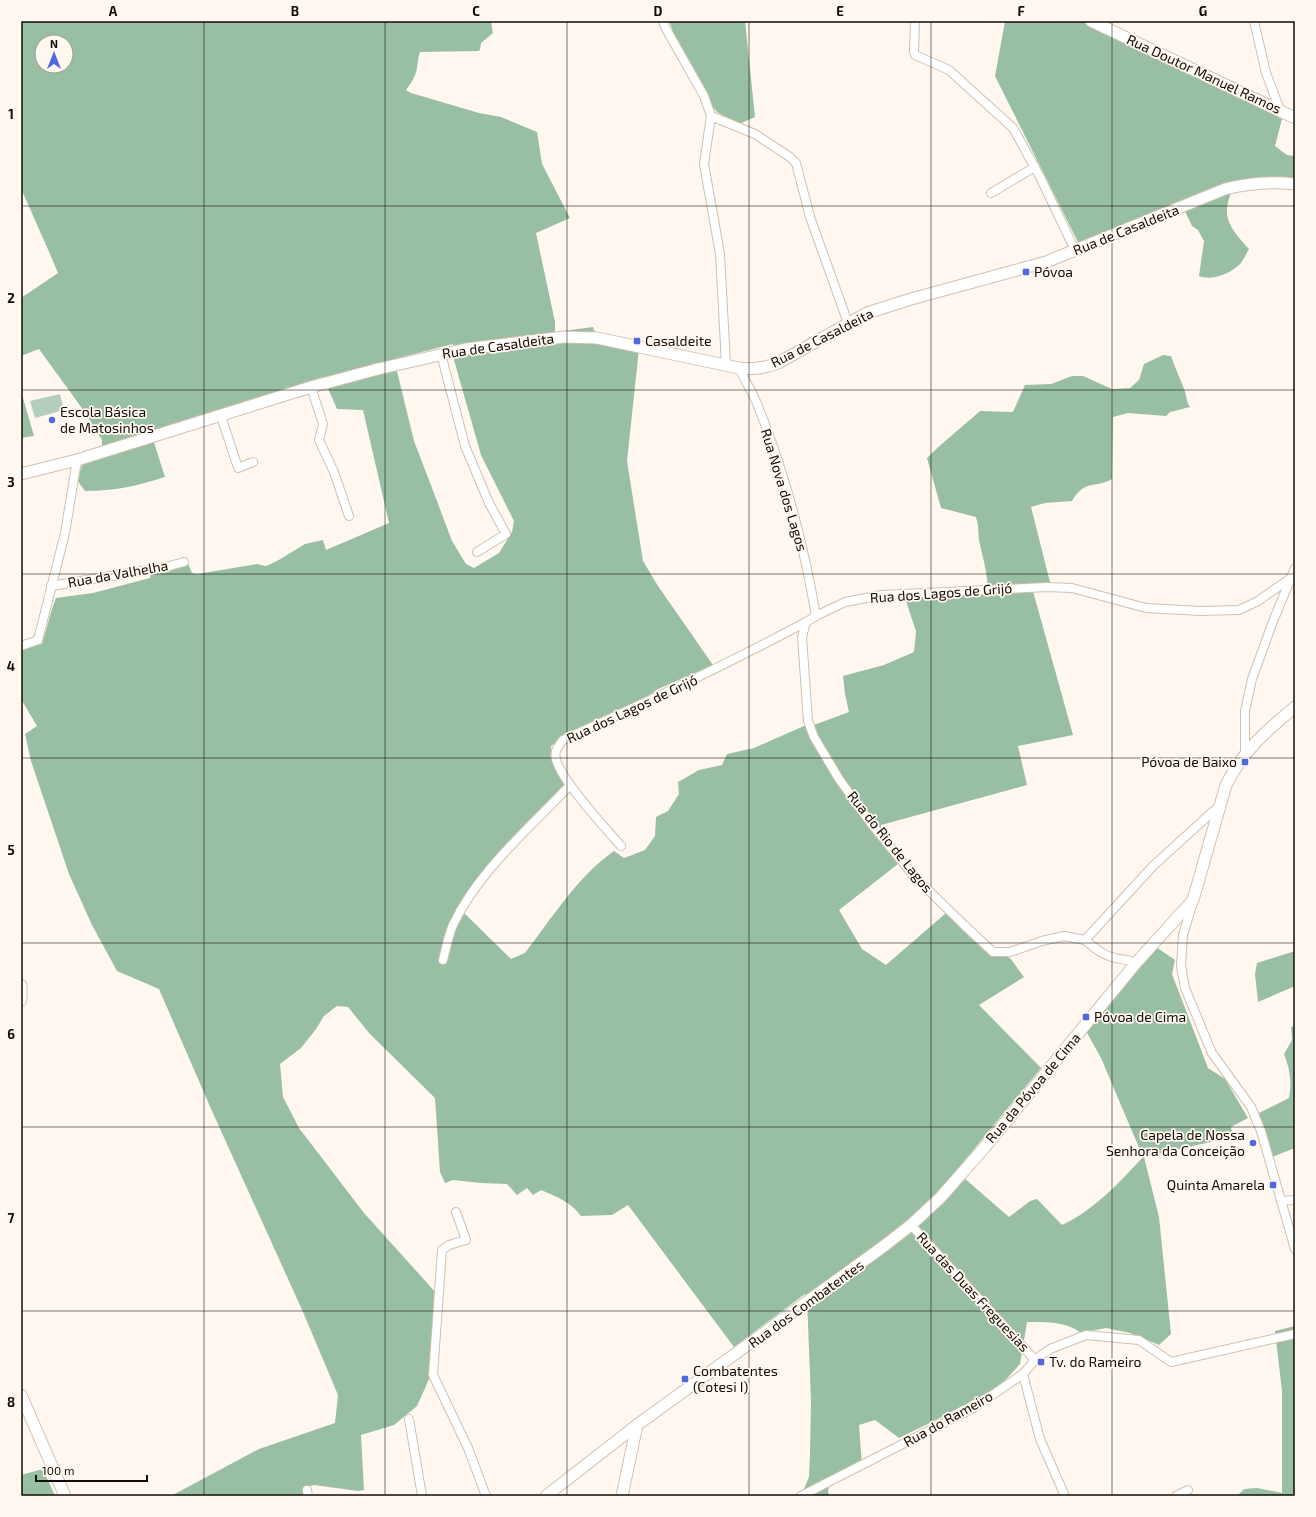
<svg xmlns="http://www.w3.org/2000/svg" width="1316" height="1517" font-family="'Exo 2',sans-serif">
  <rect width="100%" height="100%" fill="#fff7f0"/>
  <polygon fill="#b3cfbb" points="60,394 64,410 35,418 30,401"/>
  <g fill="#98bfa3" fill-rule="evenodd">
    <path d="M21,21H491L493,33L481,43L480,50L478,51L420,52C417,60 418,68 415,75C413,81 409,85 406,90L411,93L479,113L501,117L537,132L542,164L570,218L536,233L555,322V332L593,327L598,342L639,349L627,461L643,561L658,586L713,665L658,689L640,702L570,733L551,746L552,755L566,785L505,849L460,909L511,959L525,953C552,918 577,877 614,851L624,858L645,850L655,836L656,817L668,811L679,794L678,782L699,770L722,765L727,754L754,748L804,726L814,725L849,712L845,694L843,676L884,665L914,652L916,631L904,595L988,594C988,575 983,558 979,540C978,531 979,527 976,517L941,508L927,458C944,441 962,427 980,411L1013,412L1025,385L1051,384L1072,376H1083L1112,389L1130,388L1139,380L1144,364L1163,355L1171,356C1175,368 1180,378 1184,389C1187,396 1186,401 1190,407L1170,412L1166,416L1128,413L1113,417L1112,479C1095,489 1086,478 1072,501L1045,503L1031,507L1050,582L1031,584L1073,735L1018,746L1027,785L881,825L883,836L898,864L839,910L862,949L886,965L946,913L985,948L1000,955L1010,958L1024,977L979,1005L1041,1068L956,1171L1009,1217L1030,1201L1037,1199L1062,1225C1092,1212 1121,1181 1143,1157L1101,1058L1086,1031L1156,947L1175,960L1172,974L1208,1068L1225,1079L1248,1118L1231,1127L1233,1137L1144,1157L1159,1217L1171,1334L1159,1345L1130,1333L1106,1328L1081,1333C1066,1321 1045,1322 1027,1322L1020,1364L1000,1386L936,1420L899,1438L875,1420L859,1425L862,1465L830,1481L828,1491L829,1496H801L809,1477L810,1454L811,1401L807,1298L805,1294L734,1347L628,1205L612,1215L581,1216C571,1202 557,1197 541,1190L533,1195L527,1188L517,1195L507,1184L481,1183L453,1180L445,1183L440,1172L435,1098L370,1034L348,1007L337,1006L324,1016L316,1029L301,1048L280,1064L283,1097L299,1128L364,1213L437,1294L434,1368L417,1406L394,1425L361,1435L364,1490L358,1491L314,1485L304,1488V1496H171L259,1449L335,1423L338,1395L303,1312L212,1111L159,989L117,971L92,925L69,874L31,761L25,734L37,726L21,699V648L42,644L52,609L56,598L93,593L150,578L151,573L174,569L188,564L192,573L197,574L257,564L266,566L277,561L305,544L323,540L326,550L389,523L363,410L337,409L323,377L193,418L151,433L165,477C136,486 115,491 85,491L77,480L83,463L102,447V440L84,411L39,349L21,356V298L58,273L50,254L23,193L21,191ZM42,42H66V66H42ZM453,344L454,360L481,455L514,521L512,532L499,553L474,568L466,564L452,541L432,488L414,441L394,359Z"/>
    <polygon points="669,21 745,21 755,117 739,124 717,112 707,100 685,61"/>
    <path d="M1005,21H1088L1252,103L1282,119L1275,146L1287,155L1295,156V181L1234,183C1232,191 1228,200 1227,208C1225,224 1239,238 1249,249C1246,254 1243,262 1238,266C1228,274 1212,281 1199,276L1204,241L1198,230L1192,226L1181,203L1079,244L995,76Z"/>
    <polygon points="21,391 34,436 21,438"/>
    <polygon points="1295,951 1295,986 1258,1002 1255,974 1257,963"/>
    <path d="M1295,1026V1148L1272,1157L1259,1113L1289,1098C1292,1082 1290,1069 1284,1054L1292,1040L1291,1027Z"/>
    <polygon points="1295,1326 1295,1496 1237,1496 1244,1489 1257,1488 1282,1493 1282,1391 1275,1331"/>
    <polygon points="43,1469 55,1496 21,1496 21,1475"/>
  </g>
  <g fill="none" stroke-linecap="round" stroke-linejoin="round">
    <defs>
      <g id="street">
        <polyline points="663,21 665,27 704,96 711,116 704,164 720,254 726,364"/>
        <polyline points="915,21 914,51 915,55 949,70 1013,128 1040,177 1075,250"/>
        <polyline points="1254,21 1266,73 1280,110"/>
        <polyline points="711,116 755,134 790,157 796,163 810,217 848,323"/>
        <polyline points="991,193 1035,167"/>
        <polyline points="441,354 465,446 489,503 506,534 477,552"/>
        <path d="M739,368C745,381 753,393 758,406C784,471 804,546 816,616"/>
        <polyline points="311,387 323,424 319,440 334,472 349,516"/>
        <polyline points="221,416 238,468 253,462"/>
        <polyline points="51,586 166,567 184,562"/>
        <polyline points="806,622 802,637 808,721 814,737 839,779 873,826 914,876 963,924 993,952 1010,952 1042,941 1064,936 1085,940 1153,866 1220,805"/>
        <polyline points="21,646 38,640 65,533 77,460"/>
        <polyline points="1245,754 1245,711 1252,679 1272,624 1295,568"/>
        <path d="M621,846C606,829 560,779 556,759C554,751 558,746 563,740C645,703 726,665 806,622L816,616L845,602L882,595L1047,587L1072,588L1146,608L1201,611L1239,610L1258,601L1295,575"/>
        <polyline points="1193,902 1183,935 1181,966 1185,988 1212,1053 1251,1107 1261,1131 1295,1249"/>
        <path d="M1085,940C1095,948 1102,955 1115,958C1122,960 1129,959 1136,963"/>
        <path d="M443,960C446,949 448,936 453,925C479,870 529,829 570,785"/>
        <polyline points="1281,1201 1295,1200"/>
        <polyline points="456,1212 466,1240 449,1245 442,1250 433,1375 468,1448 486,1496"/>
        <polyline points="911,1225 1035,1360"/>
        <polyline points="1023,1374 1040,1439 1065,1496"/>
        <polyline points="409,1419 422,1496"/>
        <polyline points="307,1490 308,1496"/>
        <polyline points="801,1496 975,1407 1023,1374 1035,1360 1050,1349 1086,1335 1139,1340 1171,1362 1295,1334"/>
        <polyline points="1176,1496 1188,1490"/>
      </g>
      <g id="secondary">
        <polyline points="1091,21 1295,118"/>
        <path d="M21,474L77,460L311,387L378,369L466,349L564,337L597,338L739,368C753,370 765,368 778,363L867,313L911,299L1046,262L1225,189C1249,183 1270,181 1295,184"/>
        <polyline points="21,985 21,1000"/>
        <polyline points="21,1395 65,1496"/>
        <path d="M546,1496L637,1425L884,1246L911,1225L940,1198L985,1147L1136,963L1193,900L1226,785C1243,751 1266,731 1295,707"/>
        <polyline points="622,1496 637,1425"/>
      </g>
    </defs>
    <use href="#street" stroke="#d2c0ae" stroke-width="10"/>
    <use href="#secondary" stroke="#d2c0ae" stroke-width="13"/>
    <use href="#street" stroke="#fff" stroke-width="8"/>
    <use href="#secondary" stroke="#fff" stroke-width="11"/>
  </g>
  <path fill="none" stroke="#110c06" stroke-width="1" stroke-opacity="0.55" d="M204,21V1496M385,21V1496M567,21V1496M749,21V1496M931,21V1496M1112,21V1496M21,206H1295M21,390H1295M21,574H1295M21,758H1295M21,943H1295M21,1127H1295M21,1311H1295"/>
  <g fill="#4e6ade" stroke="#fff7f0" stroke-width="1.5">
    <rect x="1022" y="268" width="8" height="8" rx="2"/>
    <rect x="633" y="337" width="8" height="8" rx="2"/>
    <circle cx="52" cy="420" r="4"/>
    <rect x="1241" y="758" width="8" height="8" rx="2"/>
    <rect x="1082" y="1013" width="8" height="8" rx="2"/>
    <circle cx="1253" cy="1143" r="4"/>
    <rect x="1269" y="1181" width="8" height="8" rx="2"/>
    <rect x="1037" y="1358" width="8" height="8" rx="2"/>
    <rect x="681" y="1375" width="8" height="8" rx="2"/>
  </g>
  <g text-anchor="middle" stroke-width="3.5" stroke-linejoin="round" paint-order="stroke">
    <g font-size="14" fill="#110c06" stroke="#fff7f0">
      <text transform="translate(1204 74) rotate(25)" y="5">Rua Doutor Manuel Ramos</text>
      <text transform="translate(1126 230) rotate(-22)" y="5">Rua de Casaldeita</text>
      <text transform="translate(822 338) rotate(-27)" y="5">Rua de Casaldeita</text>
      <text transform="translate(498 346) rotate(-8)" y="5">Rua de Casaldeita</text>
      <text transform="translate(784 490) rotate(73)" y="5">Rua Nova dos Lagos</text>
      <text transform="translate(118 574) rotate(-10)" y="5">Rua da Valhelha</text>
      <text transform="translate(941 593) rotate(-4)" y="5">Rua dos Lagos de Grijó</text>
      <text transform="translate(632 709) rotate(-25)" y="5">Rua dos Lagos de Grijó</text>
      <text transform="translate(890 842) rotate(51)" y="5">Rua do Rio de Lagos</text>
      <text transform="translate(1033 1088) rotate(-50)" y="5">Rua da Póvoa de Cima</text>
      <text transform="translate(973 1292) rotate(47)" y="5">Rua das Duas Freguesias</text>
      <text transform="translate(806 1304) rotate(-36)" y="5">Rua dos Combatentes</text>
      <text transform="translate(948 1419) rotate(-29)" y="5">Rua do Rameiro</text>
    </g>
    <g font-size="14" fill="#110c06" stroke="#fff7f0" text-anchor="start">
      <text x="1034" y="277">Póvoa</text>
      <text x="645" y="346">Casaldeite</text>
      <text x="60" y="417">Escola Básica<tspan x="60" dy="16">de Matosinhos</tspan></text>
      <text x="1237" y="767" text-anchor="end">Póvoa de Baixo</text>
      <text x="1094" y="1022">Póvoa de Cima</text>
      <text x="1245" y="1140" text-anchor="end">Capela de Nossa<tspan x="1245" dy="16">Senhora da Conceição</tspan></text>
      <text x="1265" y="1190" text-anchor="end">Quinta Amarela</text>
      <text x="1049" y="1367">Tv. do Rameiro</text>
      <text x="693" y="1376">Combatentes<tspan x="693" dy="16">(Cotesi I)</tspan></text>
    </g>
  </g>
  <rect width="1316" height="1517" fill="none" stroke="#fff7f0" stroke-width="44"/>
  <g transform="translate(54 54)"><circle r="19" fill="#fff7f0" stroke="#a09992"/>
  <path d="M0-3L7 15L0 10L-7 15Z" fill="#4e6ade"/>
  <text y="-6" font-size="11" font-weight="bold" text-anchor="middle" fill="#110c06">N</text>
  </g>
  <path d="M36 1475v6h111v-6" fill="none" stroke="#110c06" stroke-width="2"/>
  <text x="42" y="1475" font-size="12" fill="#110c06" stroke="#fff7f0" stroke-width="3" paint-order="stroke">100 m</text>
  <rect x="22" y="22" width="1272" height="1473" fill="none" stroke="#110c06" stroke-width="1.5"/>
  <g font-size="13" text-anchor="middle" font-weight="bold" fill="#110c06">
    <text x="113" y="16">A</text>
    <text x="295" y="16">B</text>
    <text x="476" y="16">C</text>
    <text x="658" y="16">D</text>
    <text x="840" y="16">E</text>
    <text x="1021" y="16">F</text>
    <text x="1203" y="16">G</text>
    <text x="11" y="119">1</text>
    <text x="11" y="303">2</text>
    <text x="11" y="487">3</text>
    <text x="11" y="671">4</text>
    <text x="11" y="855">5</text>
    <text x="11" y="1039">6</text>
    <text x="11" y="1223">7</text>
    <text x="11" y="1407">8</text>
  </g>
</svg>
